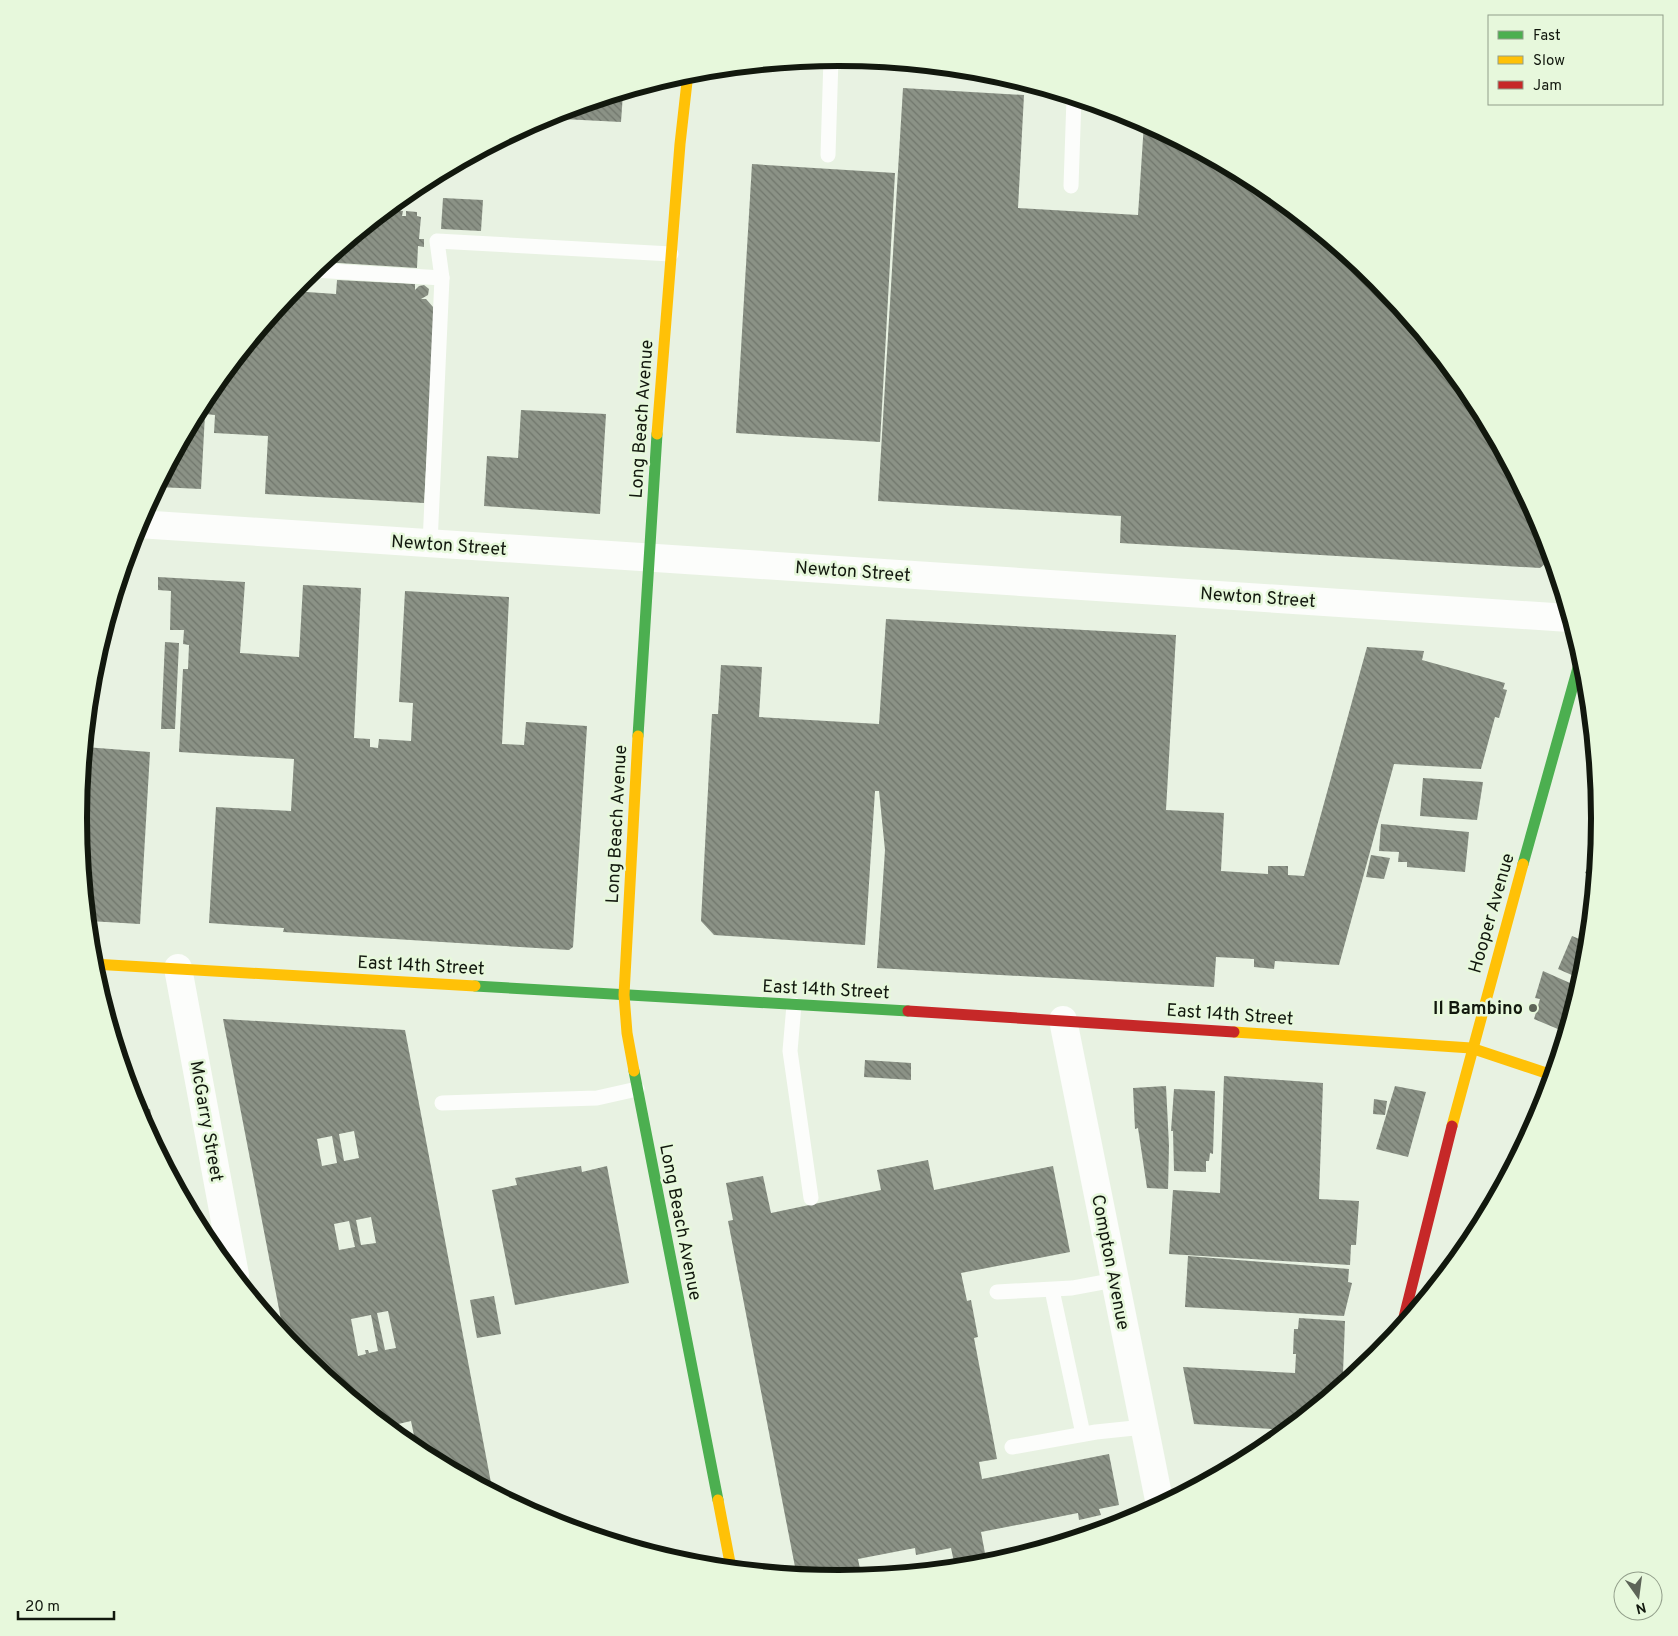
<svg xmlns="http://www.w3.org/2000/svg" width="1678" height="1636" font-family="Overpass,sans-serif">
  <defs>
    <pattern id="building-back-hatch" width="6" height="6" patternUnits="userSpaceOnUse" patternTransform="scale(1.25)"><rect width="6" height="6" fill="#8b9286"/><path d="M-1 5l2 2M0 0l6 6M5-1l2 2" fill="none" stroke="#70766c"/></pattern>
  </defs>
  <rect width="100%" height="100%" fill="#e8f2e2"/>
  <g fill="url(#building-back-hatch)" fill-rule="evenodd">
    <polygon points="903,88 1024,95 1018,208 1138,215 1144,123 1262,186 1377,280 1471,396 1542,527 1551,559 1540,568 1120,543 1121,516 878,501"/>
    <polygon points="623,93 621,122 543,118 548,115"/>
    <polygon points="752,164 895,173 880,442 736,433"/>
    <polygon points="443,198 483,200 481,231 441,229"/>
    <polygon points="386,210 388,211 388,215 391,215 392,210 403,211 402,216 406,216 406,211 417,212 417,216 421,217 419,239 424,239 424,247 418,246 417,268 323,262"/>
    <polygon points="337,280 415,284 415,290 419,286 424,285 429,289 428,295 421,299 426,299 433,307 434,329 424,503 265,494 268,436 214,433 215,415 205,414 201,489 158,487 207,395 216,395 217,383 292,291 336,294"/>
    <polygon points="521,410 606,414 600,514 484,506 487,456 518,458"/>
    <polygon points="158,577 245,582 240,653 299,657 303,585 361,588 354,738 370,739 370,747 378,748 379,739 411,741 413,703 399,702 405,591 509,597 502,744 524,745 526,722 587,726 573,947 569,950 283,932 284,928 209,923 216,807 291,811 294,759 179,752 183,669 188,669 189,645 183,644 184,630 170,630 171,591 158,590"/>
    <polygon points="886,619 1176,635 1166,810 1224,813 1221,871 1268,874 1268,866 1288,866 1288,875 1304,876 1367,647 1424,651 1422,660 1505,683 1503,689 1507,690 1499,718 1495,717 1481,769 1394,764 1339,965 1275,961 1274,969 1254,967 1254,959 1216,957 1214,987 877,968 885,850 879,791 875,791 865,945 714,935 701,921 712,714 718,714 721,665 762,667 759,717 879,724"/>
    <polygon points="165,642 179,643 175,729 161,729"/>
    <polygon points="85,747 150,752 140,924 89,921 79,818"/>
    <polygon points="1423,778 1483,782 1477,820 1420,816"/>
    <polygon points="1381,824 1469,832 1465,872 1407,867 1407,862 1398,862 1399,852 1379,851"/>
    <polygon points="1596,849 1594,877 1585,873"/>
    <polygon points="1371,855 1390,858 1384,879 1366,877"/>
    <polygon points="1572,936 1587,942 1581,979 1558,969"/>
    <polygon points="1543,971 1579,987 1565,1032 1534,1019 1540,999 1535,998"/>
    <path d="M223,1019L405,1030L492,1488H488L417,1450L411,1421L394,1425L396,1434L301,1356L284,1335ZM354,1131L359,1158L344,1161L339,1134ZM332,1136L337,1163L322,1166L317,1139ZM371,1217L376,1243L361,1245L356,1220ZM349,1221L355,1247L339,1250L334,1224ZM388,1311L396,1348L385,1350L377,1313ZM371,1315L378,1351L369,1353L368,1350H365L366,1354L358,1356L351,1319Z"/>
    <polygon points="865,1060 911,1063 911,1080 864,1077"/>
    <polygon points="1224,1076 1323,1083 1319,1199 1359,1201 1356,1245 1351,1245 1350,1265 1169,1254 1173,1190 1220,1193"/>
    <polygon points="1166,1086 1169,1146 1168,1189 1147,1188 1138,1128 1135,1129 1133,1088"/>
    <polygon points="1395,1086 1426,1092 1408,1157 1376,1149"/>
    <polygon points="1174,1089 1215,1091 1213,1154 1210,1153 1209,1161 1206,1161 1206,1172 1174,1171 1173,1131 1171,1131"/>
    <polygon points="1374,1099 1387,1101 1385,1115 1373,1114"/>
    <polygon points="150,1109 156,1137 152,1138 138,1111"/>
    <polygon points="928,1160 934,1190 1053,1166 1070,1252 961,1273 967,1301 971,1300 978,1337 974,1338 997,1459 979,1462 982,1479 1109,1454 1119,1505 1099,1509 1101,1515 1079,1520 1078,1513 981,1532 987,1564 955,1567 951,1548 916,1555 915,1548 858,1559 861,1574 839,1578 803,1575 802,1570 796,1572 728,1221 733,1220 726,1183 763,1176 771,1213 881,1190 877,1170"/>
    <polygon points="581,1166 582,1172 607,1166 629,1283 515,1305 492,1190 517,1185 515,1178"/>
    <polygon points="1188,1256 1349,1269 1348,1282 1352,1283 1344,1316 1185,1307"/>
    <polygon points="494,1296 501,1334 477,1338 470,1300"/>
    <polygon points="1299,1318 1345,1321 1343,1373 1347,1374 1345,1382 1287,1430 1194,1424 1183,1367 1295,1373 1296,1354 1293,1354 1294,1329 1298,1329"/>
    <polygon points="541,1509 543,1518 530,1511"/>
  </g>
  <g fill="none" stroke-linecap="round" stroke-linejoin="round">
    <g stroke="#fcfdfb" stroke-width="15">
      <polyline points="828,155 831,58"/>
      <polyline points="1071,186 1074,98"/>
      <polyline points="314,270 442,278"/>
      <polyline points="430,544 442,278 437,241 671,254"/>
      <polyline points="794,1005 790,1051 811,1198"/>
      <polyline points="442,1103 597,1098 637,1089"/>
      <polyline points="1052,1290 1083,1434"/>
      <polyline points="997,1292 1072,1288 1115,1280"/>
      <polyline points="1012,1447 1096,1432 1144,1427"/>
    </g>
    <g stroke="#fcfdfb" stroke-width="28">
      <polyline points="138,524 1569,618"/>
      <polyline points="178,968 235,1275"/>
      <polyline points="1063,1020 1160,1505"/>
    </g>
    <g stroke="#4caf50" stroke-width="11">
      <polyline points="638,736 657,434"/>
      <polyline points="1523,864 1581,657"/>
      <polyline points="475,986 908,1011"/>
      <polyline points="634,1071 718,1500"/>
    </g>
    <g stroke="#ffc107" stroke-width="11">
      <polyline points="657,434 680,144 688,73"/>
      <polyline points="93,964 475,986"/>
      <polyline points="1234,1032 1471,1048 1552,1075"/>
      <polyline points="634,1071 627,1033 624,995 638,736"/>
      <polyline points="1452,1126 1523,864"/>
      <polyline points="718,1500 731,1568"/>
    </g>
    <g stroke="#c62828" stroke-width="11">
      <polyline points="908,1011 1234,1032"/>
      <polyline points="1402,1325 1452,1126"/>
    </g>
  </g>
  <circle fill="#5d6458" stroke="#e7f8dc" stroke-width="2" cx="1533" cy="1008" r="5"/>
  <g text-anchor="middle" stroke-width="5" stroke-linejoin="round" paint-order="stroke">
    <g font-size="18" fill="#12180e" stroke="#e7f8dc">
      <text transform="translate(641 419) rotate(-86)" y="6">Long Beach Avenue</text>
      <text transform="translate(449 545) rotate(4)" y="6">Newton Street</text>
      <text transform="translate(853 571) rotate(4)" y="6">Newton Street</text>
      <text transform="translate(1258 597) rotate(4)" y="6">Newton Street</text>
      <text transform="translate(616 824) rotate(-87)" y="6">Long Beach Avenue</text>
      <text transform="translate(1491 913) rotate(-74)" y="6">Hooper Avenue</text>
      <text transform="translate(421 965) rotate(3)" y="6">East 14th Street</text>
      <text transform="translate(826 989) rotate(3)" y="6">East 14th Street</text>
      <text transform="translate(1230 1014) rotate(4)" y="6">East 14th Street</text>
      <text transform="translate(207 1121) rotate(80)" y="6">McGarry Street</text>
      <text transform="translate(681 1222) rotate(79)" y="6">Long Beach Avenue</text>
      <text transform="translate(1111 1262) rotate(79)" y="6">Compton Avenue</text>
    </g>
    <g font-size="18" font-weight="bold" fill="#12180e" stroke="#e7f8dc" text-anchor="end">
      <text x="1523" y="1014">Il Bambino</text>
    </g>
  </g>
  <path d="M0 0H1678V1636H0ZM87 818a752 752 0 1 1 1504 0a752 752 0 1 1-1504 0Z" fill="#e7f8dc" fill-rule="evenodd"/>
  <path fill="none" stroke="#12180e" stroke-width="6" d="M87 818a752 752 0 1 1 1504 0a752 752 0 1 1-1504 0Z"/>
  <rect x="1488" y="15" width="175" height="90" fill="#e7f8dc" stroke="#929e8a"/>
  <rect x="1498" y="31" width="25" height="8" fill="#4caf50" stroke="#929e8a"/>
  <text x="1533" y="40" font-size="15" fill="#12180e">Fast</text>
  <rect x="1498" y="56" width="25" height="8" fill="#ffc107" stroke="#929e8a"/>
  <text x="1533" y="65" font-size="15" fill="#12180e">Slow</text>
  <rect x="1498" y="81" width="25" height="8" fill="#c62828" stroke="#929e8a"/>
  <text x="1533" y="90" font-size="15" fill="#12180e">Jam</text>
  <g transform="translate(1638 1596) rotate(166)"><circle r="24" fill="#e7f8dc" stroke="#929e8a"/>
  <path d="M0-4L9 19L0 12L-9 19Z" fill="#5d6458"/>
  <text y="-8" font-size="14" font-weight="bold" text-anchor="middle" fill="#12180e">N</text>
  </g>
  <path d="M18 1611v8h96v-8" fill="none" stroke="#12180e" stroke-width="2.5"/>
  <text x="25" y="1611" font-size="15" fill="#12180e" stroke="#e7f8dc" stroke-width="4" paint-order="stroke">20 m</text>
</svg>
